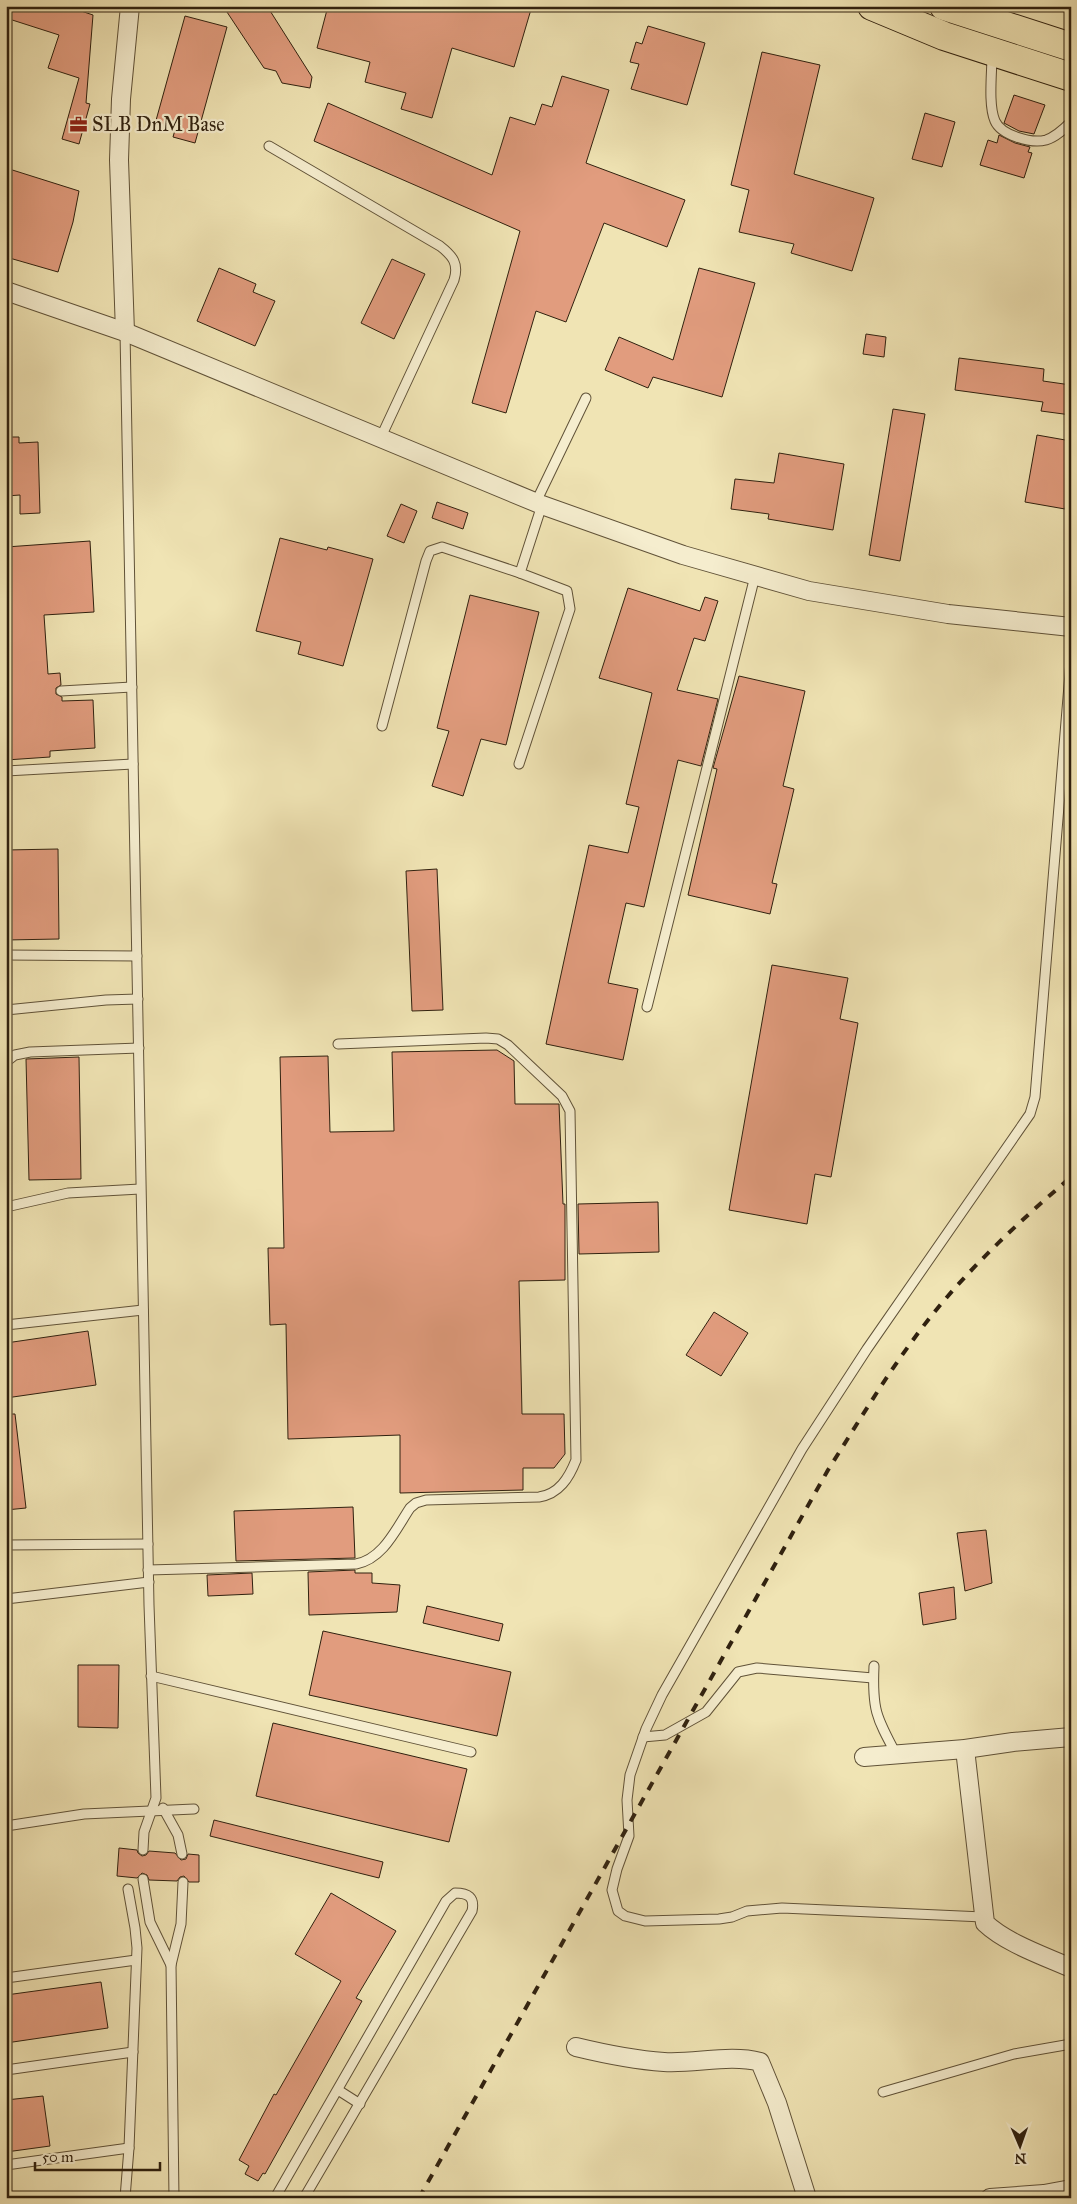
<svg xmlns="http://www.w3.org/2000/svg" width="1077" height="2204" font-family="'IM FELL Great Primer',serif">
  <rect width="100%" height="100%" fill="#f0e4b4"/>
  <filter id="stains"><feTurbulence type="fractalNoise" baseFrequency=".004" numOctaves="4"/><feColorMatrix values="0 0 0 0 .2 0 0 0 0 .09 0 0 0 0 .02 0 0 0 .5 -.17"/></filter>
  <radialGradient id="worn" r=".72"><stop offset=".6" stop-color="#630" stop-opacity="0"/><stop offset="1" stop-color="#630" stop-opacity=".3"/></radialGradient>
  <g fill="#e19c7e" stroke="#30210f">
    <polygon points="6,6 66,6 93,15 86,103 90,104 79,144 62,139 79,78 48,68 59,35 6,18"/>
    <polygon points="223,6 267,6 312,77 310,88 282,83 276,71 264,68"/>
    <polygon points="328,6 532,6 514,67 452,48 432,118 401,109 406,93 365,82 370,62 317,48"/>
    <polygon points="185,16 227,27 195,143 173,137 175,130 155,124"/>
    <polygon points="648,26 705,43 687,105 631,89 639,64 630,62 636,42 642,44"/>
    <polygon points="762,52 820,65 794,174 874,198 852,271 791,253 794,244 739,232 749,190 731,185"/>
    <polygon points="562,76 609,90 586,163 685,200 667,247 604,223 566,322 536,311 506,413 472,403 520,231 314,141 328,103 492,175 510,117 535,125 542,104 552,107"/>
    <polygon points="1014,95 1045,105 1034,134 1019,131 1004,123"/>
    <polygon points="925,113 955,122 942,167 912,159"/>
    <polygon points="999,135 1015,143 1030,147 1028,152 1032,153 1024,178 980,165 988,140 997,143"/>
    <polygon points="6,168 79,191 73,222 58,272 6,257"/>
    <polygon points="392,259 425,274 394,339 361,323"/>
    <polygon points="219,268 256,284 253,292 275,301 255,346 197,321"/>
    <polygon points="699,268 755,283 722,397 653,377 648,388 605,370 619,337 673,360"/>
    <polygon points="866,334 886,337 884,357 863,354"/>
    <polygon points="959,358 1044,369 1043,381 1071,385 1071,415 1041,411 1043,402 955,390"/>
    <polygon points="893,409 925,414 900,561 869,555"/>
    <polygon points="1037,435 1071,441 1071,475 1065,509 1025,502"/>
    <polygon points="6,437 19,437 19,443 38,442 40,513 20,514 20,495 6,496"/>
    <polygon points="779,453 844,464 833,530 768,519 769,514 731,509 735,479 774,483"/>
    <polygon points="437,502 468,513 463,529 432,518"/>
    <polygon points="401,504 417,511 404,543 387,536"/>
    <polygon points="280,538 327,550 328,547 373,559 343,666 298,654 301,642 256,631"/>
    <polygon points="90,541 94,612 44,615 48,674 60,673 61,685 56,688 56,694 62,697 62,701 93,700 95,748 50,751 50,757 6,760 6,547"/>
    <polygon points="628,588 700,611 705,597 718,601 705,641 694,638 677,690 718,699 701,766 678,760 644,907 626,903 608,983 638,989 623,1060 546,1044 589,845 628,853 639,807 626,804 652,693 599,678"/>
    <polygon points="470,595 539,612 506,745 481,739 463,796 432,786 449,731 437,728"/>
    <polygon points="739,676 805,691 783,786 794,789 772,883 777,884 770,914 688,895 717,769 713,768"/>
    <polygon points="58,849 59,939 6,940 6,850"/>
    <polygon points="437,869 443,1010 412,1011 406,871"/>
    <polygon points="772,965 848,978 840,1019 858,1023 831,1177 815,1174 807,1224 729,1210"/>
    <polygon points="497,1050 514,1061 515,1104 559,1104 563,1204 565,1204 565,1280 519,1281 522,1414 564,1414 565,1454 554,1468 523,1468 523,1490 400,1493 400,1435 288,1439 286,1324 270,1325 268,1248 284,1248 280,1057 328,1056 330,1132 394,1131 392,1052"/>
    <polygon points="79,1057 81,1179 29,1180 26,1059"/>
    <polygon points="658,1202 659,1252 579,1254 578,1204"/>
    <polygon points="714,1312 748,1333 721,1376 686,1355"/>
    <polygon points="88,1331 96,1385 6,1398 6,1343"/>
    <polygon points="6,1414 15,1414 26,1508 6,1510"/>
    <polygon points="353,1507 355,1558 236,1561 234,1511"/>
    <polygon points="986,1530 992,1583 965,1591 957,1533"/>
    <polygon points="355,1570 355,1573 372,1573 372,1583 400,1585 397,1612 309,1615 308,1572"/>
    <polygon points="252,1573 253,1594 208,1596 207,1575"/>
    <polygon points="954,1587 956,1619 923,1625 919,1593"/>
    <polygon points="427,1606 503,1624 499,1641 423,1623"/>
    <polygon points="323,1631 511,1672 497,1736 309,1695"/>
    <polygon points="78,1665 119,1665 118,1728 78,1727"/>
    <polygon points="273,1723 467,1769 449,1842 256,1796"/>
    <polygon points="214,1820 383,1862 379,1878 210,1836"/>
    <polygon points="119,1848 137,1850 138,1853 142,1856 146,1855 149,1851 175,1853 181,1860 186,1859 188,1854 199,1855 199,1882 189,1882 184,1876 180,1877 177,1881 149,1880 147,1875 142,1873 137,1878 117,1876"/>
    <polygon points="331,1893 396,1931 356,1998 362,2001 265,2174 263,2173 258,2181 245,2174 249,2166 239,2160 274,2094 276,2095 341,1981 295,1954"/>
    <polygon points="101,1982 108,2028 6,2043 6,1995"/>
    <polygon points="43,2096 50,2146 6,2152 6,2100"/>
  </g>
  <g fill="none" stroke-linecap="round" stroke-linejoin="round">
    <defs>
      <g id="service">
        <path d="M992,55C992,73 988,105 995,121C1001,135 1031,144 1046,140C1056,137 1064,129 1071,122"/>
        <path d="M269,146L440,246C453,256 459,264 454,280L381,437"/>
        <polyline points="125,332 149,1605 156,1798 144,1832 143,1850"/>
        <polyline points="536,502 586,398"/>
        <polyline points="61,691 132,687"/>
        <polyline points="382,726 426,561 430,551 442,547 520,573"/>
        <polyline points="519,764 570,609 567,591 520,573 542,505"/>
        <polyline points="6,771 133,764"/>
        <polyline points="6,955 137,956"/>
        <polyline points="647,1007 755,576"/>
        <polyline points="6,1010 106,1000 138,999"/>
        <polyline points="6,1062 15,1055 30,1052 139,1048"/>
        <polyline points="6,1207 68,1193 140,1189"/>
        <polyline points="6,1325 143,1310"/>
        <polyline points="6,1545 148,1544"/>
        <path d="M148,1570L356,1564C383,1559 396,1529 410,1508L416,1503L426,1500L539,1497C559,1494 569,1478 576,1460L570,1111L562,1096L508,1045L498,1039L486,1038L338,1044"/>
        <polyline points="6,1599 149,1582"/>
        <path d="M874,1666C872,1709 876,1717 896,1754"/>
        <polyline points="151,1676 471,1752"/>
        <polyline points="643,1737 665,1735 706,1712 738,1672 757,1668 873,1678"/>
        <polyline points="163,1808 178,1835 182,1854"/>
        <polyline points="6,1826 84,1814 194,1809"/>
        <polyline points="143,1879 150,1922 171,1965"/>
        <polyline points="983,1917 782,1908 747,1911 732,1917 719,1919 645,1921 625,1916 618,1911 612,1890 617,1869 629,1836 627,1800 630,1775 646,1729 662,1695 802,1449 867,1349 1030,1114 1035,1097 1071,661"/>
        <polyline points="6,1978 136,1960"/>
        <polyline points="6,2070 133,2052"/>
        <polyline points="338,2090 360,2104"/>
        <polyline points="883,2092 1014,2054 1071,2044"/>
        <polyline points="6,2165 129,2148"/>
        <polyline points="125,2198 129,2148 137,1948 135,1928 128,1889"/>
        <polyline points="174,2198 171,1965 181,1924 183,1882"/>
        <path d="M275,2198L446,1901L455,1893C468,1893 475,1897 472,1911L304,2198"/>
      </g>
      <g id="minor">
        <polyline points="6,291 125,332 542,505 683,555 809,591 948,614 1071,627"/>
        <polyline points="125,332 119,160 121,99 130,6"/>
        <path d="M965,1749L985,1923C1006,1943 1044,1956 1071,1968"/>
        <polyline points="864,1757 965,1749 1013,1742 1071,1737"/>
        <path d="M576,2047C605,2054 634,2060 664,2062C695,2064 730,2054 760,2062L777,2103L807,2198"/>
        <polyline points="990,2198 1044,2194 1071,2189"/>
      </g>
      <g id="primary">
        <polyline points="872,6 944,36 1071,77"/>
        <polyline points="944,6 1071,47"/>
      </g>
    </defs>
    <use href="#service" stroke="#605238" stroke-width="11"/>
    <use href="#minor" stroke="#605238" stroke-width="20"/>
    <use href="#primary" stroke="#30210f" stroke-width="30"/>
    <use href="#service" stroke="#f5edce" stroke-width="9"/>
    <use href="#minor" stroke="#f5edce" stroke-width="18"/>
    <use href="#primary" stroke="#f0e4b4" stroke-width="28"/>
    <path stroke="#30210f" stroke-width="4" stroke-dasharray="9 9" stroke-linecap="butt" d="M419,2198L828,1470C856,1426 882,1382 913,1340C957,1279 1014,1226 1071,1177"/>
  </g>
  <defs>
    <symbol id="office-bare" viewBox="-9 -9 18 18"><path d="M-6-3h4V-5.5h4V-3h4V5H-6ZM-1-4.5V-3h2v-1.5ZM-6 0V1H6V0Z" fill="#8f2418" stroke="#f5edce" stroke-width="2.5" paint-order="stroke"/></symbol>
  </defs>
  <g fill-rule="evenodd">
    <use href="#office-bare" x="66" y="112" width="25" height="25"/>
  </g>
  <g text-anchor="middle" stroke-width="4.5" stroke-linejoin="round" paint-order="stroke">
    <g font-size="20" fill="#30210f" stroke="#f5edce" text-anchor="start">
      <text x="92" y="131">SLB DnM Base</text>
    </g>
  </g>
  <rect width="1077" height="2204" fill="none" stroke="#f0e4b4" stroke-width="25"/>
  <rect x="8" y="8" width="1062" height="2189" fill="none" stroke="#30210f" stroke-width="2.5"/>
  <rect x="12" y="12" width="1052" height="2179" fill="none" stroke="#30210f"/>
  <g transform="translate(1020 2146) rotate(178)" stroke="#f5edce" stroke-width="4" paint-order="stroke">
  <path d="M0-4L9 19L0 12L-9 19Z" fill="#30210f"/>
  <text y="-8" font-size="14" font-weight="bold" text-anchor="middle" fill="#30210f">N</text>
  </g>
  <path d="M35 2162v8h125v-8" fill="none" stroke="#30210f" stroke-width="2.5"/>
  <text x="42" y="2162" font-size="15" fill="#30210f" stroke="#f5edce" stroke-width="4" paint-order="stroke">50 m</text>
  <rect width="100%" height="100%" filter="url(#stains)"/>
  <rect width="100%" height="100%" fill="url(#worn)"/>
</svg>
